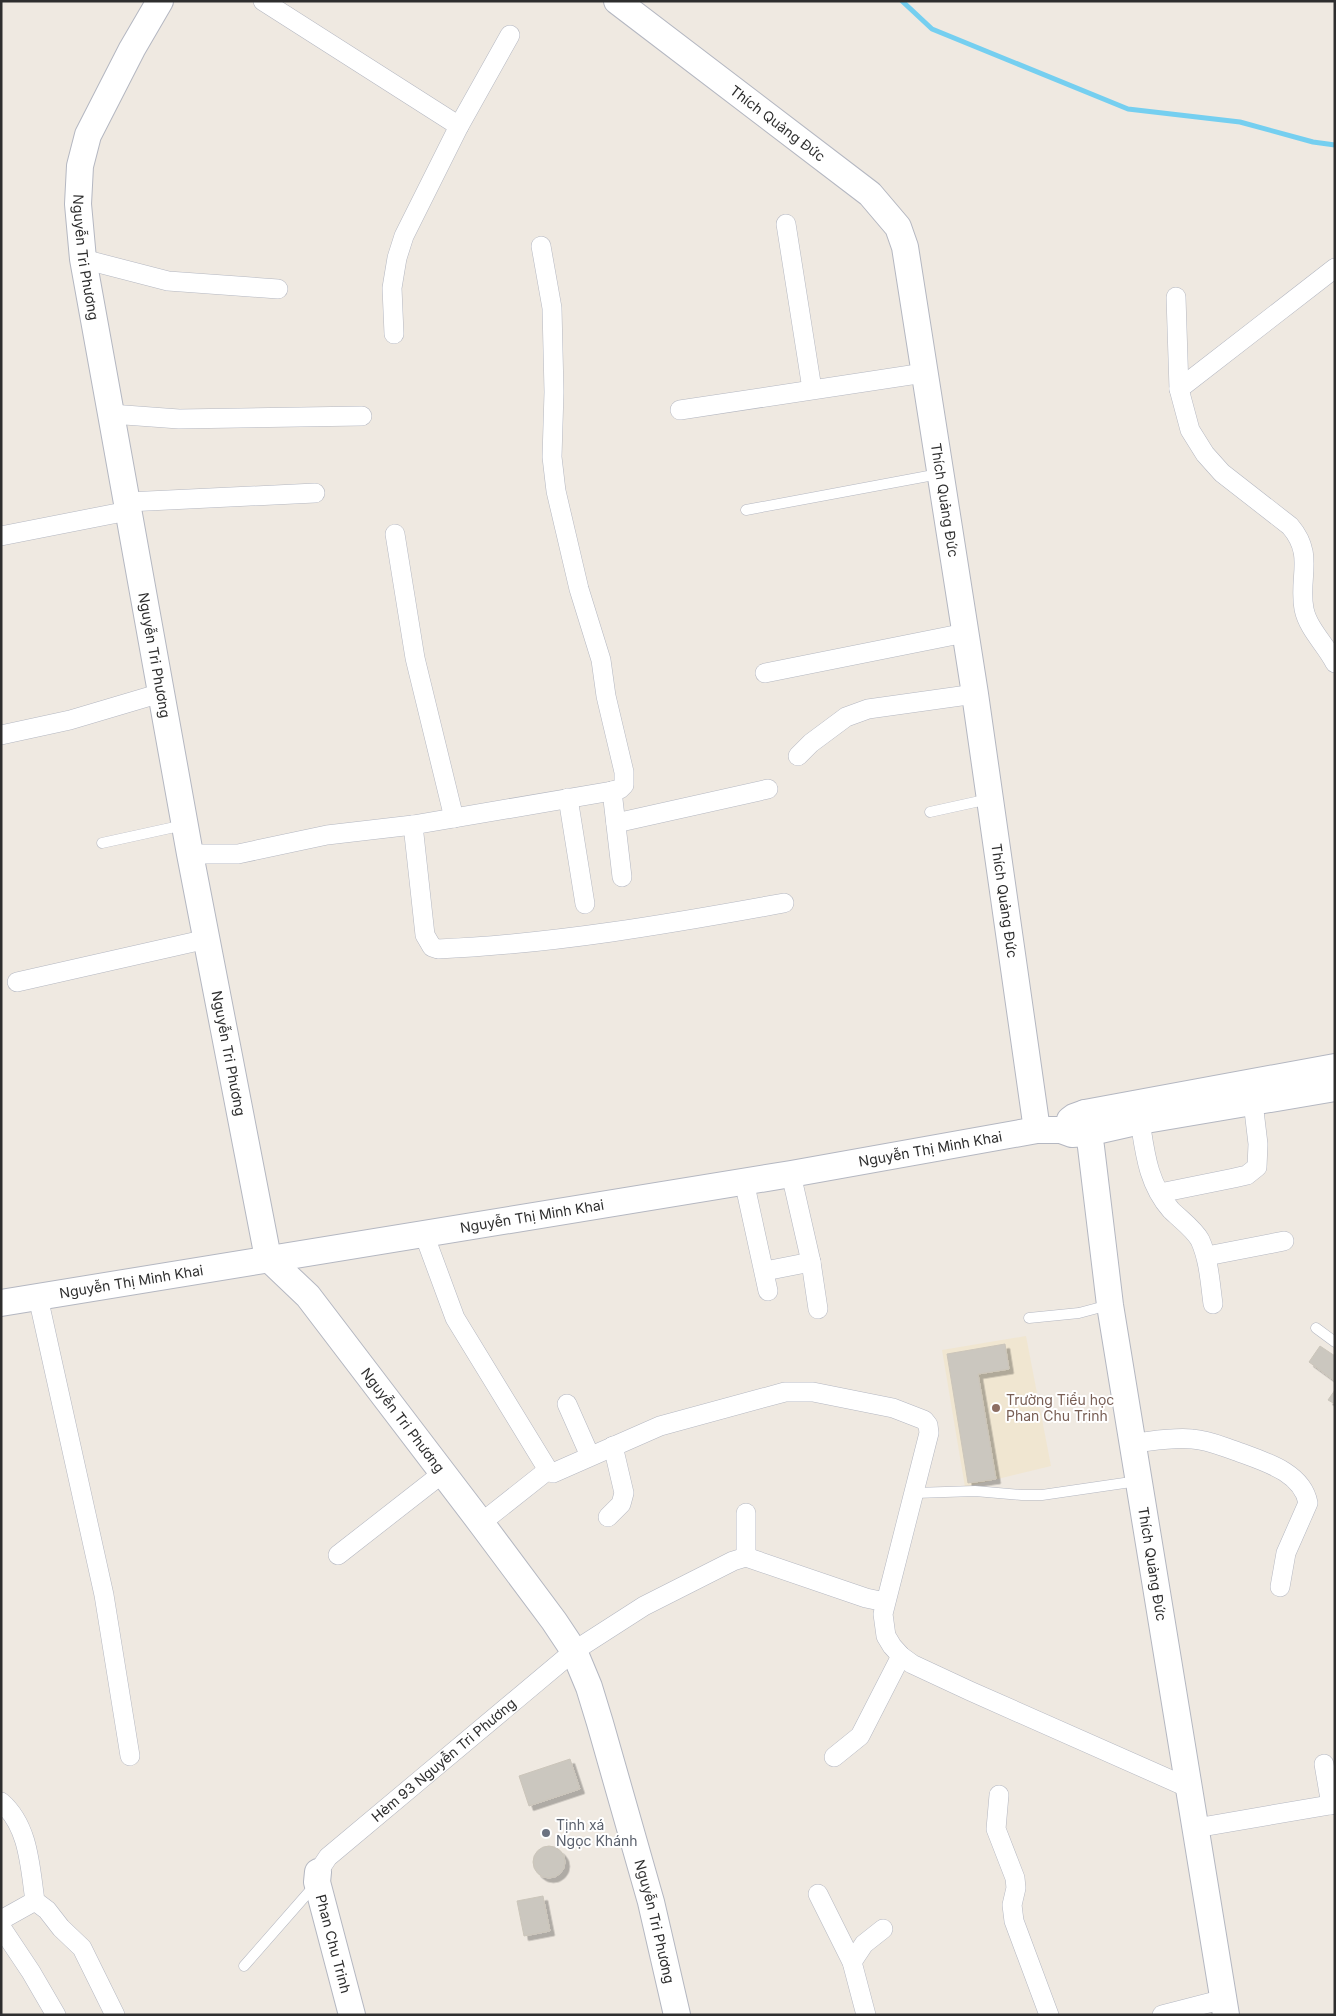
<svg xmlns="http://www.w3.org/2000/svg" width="1336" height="2016" font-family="Inter,sans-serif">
  <defs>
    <filter id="shadow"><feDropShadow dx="4.5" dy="4.5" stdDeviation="0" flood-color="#0004"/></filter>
  </defs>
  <rect width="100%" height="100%" fill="#efe9e1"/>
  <polygon fill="#f0e6d1" points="1026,1336 1051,1466 965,1487 942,1350"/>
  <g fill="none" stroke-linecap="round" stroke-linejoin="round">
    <polyline stroke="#75cff0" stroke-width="5" points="902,1 932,29 1128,109 1240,122 1313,142 1335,145"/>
  </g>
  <g fill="#cbc7bf" stroke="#cbc5ba" filter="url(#shadow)">
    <polygon points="1005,1344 1009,1369 978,1374 996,1479 968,1483 947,1354"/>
    <polygon points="1320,1346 1335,1356 1335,1381 1309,1362"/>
    <polygon points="1335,1390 1335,1404 1328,1400"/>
    <polygon points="570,1759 580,1789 529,1806 519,1776"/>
    <circle cx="549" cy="1862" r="16"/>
    <polygon points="543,1896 550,1931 524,1936 517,1901"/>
  </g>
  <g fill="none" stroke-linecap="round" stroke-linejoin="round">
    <defs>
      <g id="lane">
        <polyline points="746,510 939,474"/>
        <polyline points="930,812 989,799"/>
        <polyline points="102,843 184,825"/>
        <polyline points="1029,1318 1079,1313 1109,1305"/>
        <polyline points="1316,1328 1335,1342"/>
        <polyline points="915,1493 975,1491 1022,1495 1042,1495 1138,1481"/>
        <polyline points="244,1966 315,1885"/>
      </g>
      <g id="street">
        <polyline points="263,1 459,126"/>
        <polyline points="786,224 812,389"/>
        <polyline points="83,259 168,281 278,289"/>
        <path d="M1176,297L1179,389L1190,430L1205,454L1222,473L1290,526C1315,555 1298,577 1304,609C1308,629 1326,645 1335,663"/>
        <polyline points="394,334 392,288 397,258 404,236 459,126 510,35"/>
        <polyline points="1179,389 1335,268"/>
        <polyline points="680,410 924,373"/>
        <polyline points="111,414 179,419 362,416"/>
        <polyline points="127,502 315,493"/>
        <polyline points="395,534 415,658 454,818"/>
        <polyline points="1,536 128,511"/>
        <polyline points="765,673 965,633"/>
        <polyline points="1,735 70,720 161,693"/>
        <polyline points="798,756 811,743 846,717 868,709 975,694"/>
        <polyline points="612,791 622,877"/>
        <polyline points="568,798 585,904"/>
        <polyline points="616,823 768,789"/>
        <path d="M413,825L425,935L432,947L438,949C554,944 669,924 784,903"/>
        <polyline points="190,854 238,854 327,835 413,825 612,791 620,789 624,785 624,772 606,696 601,660 579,589 556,491 552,457 554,392 552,308 541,246"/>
        <polyline points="17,982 207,939"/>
        <path d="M1140,1121C1145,1153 1148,1184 1171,1210C1180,1219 1194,1229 1200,1240C1209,1260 1210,1282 1213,1304"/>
        <polyline points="791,1174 811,1262 818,1309"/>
        <polyline points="744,1181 768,1291"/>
        <polyline points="1160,1193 1234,1178 1247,1175 1257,1167 1258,1144 1253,1102"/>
        <polyline points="424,1234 455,1318 548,1470 553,1473 660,1426 785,1392 813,1392 893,1408 924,1420 928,1425 929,1433 883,1614 886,1636 892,1646 901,1656 912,1664 970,1691 1189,1788"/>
        <polyline points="1207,1256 1284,1241"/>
        <polyline points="765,1271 811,1262"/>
        <polyline points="38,1297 104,1595 130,1756"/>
        <polyline points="567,1404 590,1456"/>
        <path d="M1134,1443C1153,1441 1173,1437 1192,1439C1208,1440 1221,1446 1236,1451C1262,1461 1302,1471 1308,1503L1286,1553L1280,1587"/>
        <polyline points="746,1513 746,1557"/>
        <polyline points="608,1517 621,1504 624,1493 613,1446"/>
        <polyline points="481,1523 548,1470"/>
        <polyline points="338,1555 443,1473"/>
        <polyline points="834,1757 860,1736 901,1656"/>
        <polyline points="1324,1764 1331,1805"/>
        <polyline points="999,1795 996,1829 1015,1878 1016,1888 1012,1905 1014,1921 1049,2015"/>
        <path d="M1,1802C29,1826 30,1867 35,1901L47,1910L61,1928L82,1948L115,2015"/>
        <polyline points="1196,1828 1335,1804"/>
        <path id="s1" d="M318,1872L328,1857L574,1651L644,1606L733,1561L746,1557L866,1598L885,1602"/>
        <polyline points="818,1894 852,1962 866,2015"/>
        <polyline points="1,1920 35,1901"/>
        <polyline points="1,1927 31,1972 56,2015"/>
        <polyline points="852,1962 864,1944 883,1929"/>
        <polyline points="1162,2015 1224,1999"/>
      </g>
      <g id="secondary">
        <path id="s2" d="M160,1L132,49L88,135L80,166L78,204L83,259L111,414L190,854L268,1258L308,1296L481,1523L554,1621L574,1651L589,1687L600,1723L651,1902L677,2015"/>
        <path id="s3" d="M617,1L870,194L898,227L905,247L975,694L1037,1130"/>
        <path id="s4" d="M1085,1113L1091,1147L1110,1305L1226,2015"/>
        <polyline points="1070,1120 1074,1117 1085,1113 1335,1067"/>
        <path id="s5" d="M1,1303L791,1174L1037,1130H1061L1072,1134L1087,1133L1140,1121L1335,1088"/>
        <path id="s6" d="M318,1872L317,1882L352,2015"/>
      </g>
    </defs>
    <use href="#lane" stroke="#b4b7c1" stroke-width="11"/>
    <use href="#street" stroke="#b4b7c1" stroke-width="20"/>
    <use href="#secondary" stroke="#b4b7c1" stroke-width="28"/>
    <use href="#lane" stroke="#fff" stroke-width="10"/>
    <use href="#street" stroke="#fff" stroke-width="19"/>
    <use href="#secondary" stroke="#fff" stroke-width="26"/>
  </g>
  <circle fill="#8d6e63" stroke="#fff" stroke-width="2" cx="996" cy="1408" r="5"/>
  <circle fill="#6b7280" stroke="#fff" stroke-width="2" cx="546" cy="1833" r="5"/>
  <g text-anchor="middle" stroke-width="4" stroke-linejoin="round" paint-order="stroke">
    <g font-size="14" fill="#2e2e2e" stroke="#fff">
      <text dy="5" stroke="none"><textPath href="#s3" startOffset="202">Thích Quảng Đức</textPath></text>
      <text dy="5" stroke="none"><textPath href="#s2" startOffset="276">Nguyễn Tri Phương</textPath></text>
      <text dy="5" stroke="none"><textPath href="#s3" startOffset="639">Thích Quảng Đức</textPath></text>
      <text dy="5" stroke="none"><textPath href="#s2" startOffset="680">Nguyễn Tri Phương</textPath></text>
      <text dy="5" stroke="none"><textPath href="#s3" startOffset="1044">Thích Quảng Đức</textPath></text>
      <text dy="5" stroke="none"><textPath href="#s2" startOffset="1085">Nguyễn Tri Phương</textPath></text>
      <text dy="5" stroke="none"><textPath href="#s5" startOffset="942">Nguyễn Thị Minh Khai</textPath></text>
      <text dy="5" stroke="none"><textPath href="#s5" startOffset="538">Nguyễn Thị Minh Khai</textPath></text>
      <text dy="5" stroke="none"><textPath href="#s5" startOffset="132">Nguyễn Thị Minh Khai</textPath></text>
      <text dy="5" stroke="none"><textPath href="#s2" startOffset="1505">Nguyễn Tri Phương</textPath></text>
      <text dy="5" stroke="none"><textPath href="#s4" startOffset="456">Thích Quảng Đức</textPath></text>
      <text dy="5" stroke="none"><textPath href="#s1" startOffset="169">Hẻm 93 Nguyễn Tri Phương</textPath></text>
      <text dy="5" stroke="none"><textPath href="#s2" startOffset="2075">Nguyễn Tri Phương</textPath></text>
      <text dy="5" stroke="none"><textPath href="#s6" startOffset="74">Phan Chu Trinh</textPath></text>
    </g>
    <g font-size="14" fill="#785e54" stroke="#fff" text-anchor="start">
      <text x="1006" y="1405">Trường Tiểu học<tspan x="1006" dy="16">Phan Chu Trinh</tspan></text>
    </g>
    <g font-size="14" fill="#5b616d" stroke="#fff" text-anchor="start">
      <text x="556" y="1830">Tịnh xá<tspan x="556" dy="16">Ngọc Khánh</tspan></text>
    </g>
  </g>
  <rect width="1336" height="2016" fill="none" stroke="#2e2e2e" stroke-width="5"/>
</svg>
